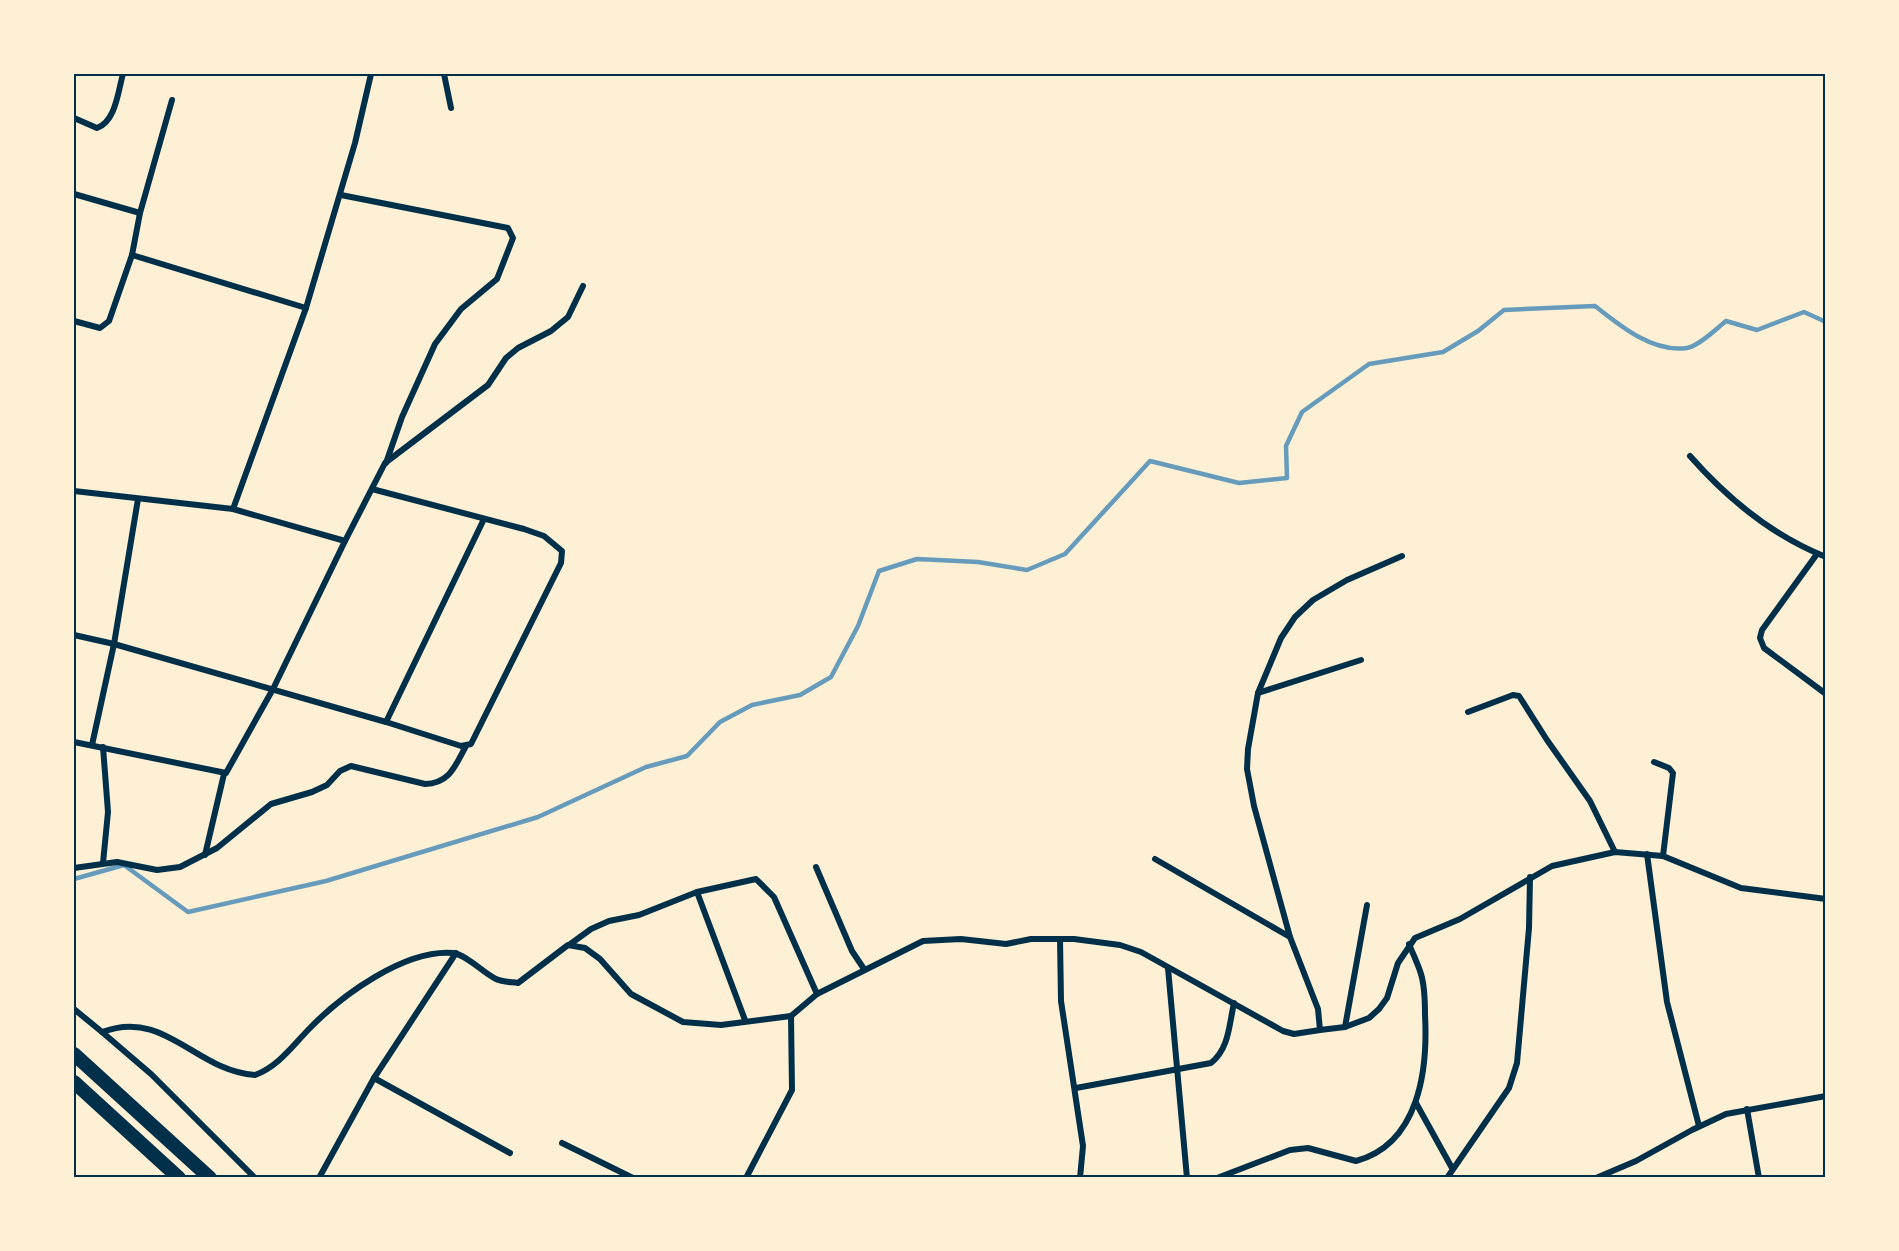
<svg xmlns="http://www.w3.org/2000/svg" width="1899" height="1251" font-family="'Golos Text',sans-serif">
  <rect width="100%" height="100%" fill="#fdf0d5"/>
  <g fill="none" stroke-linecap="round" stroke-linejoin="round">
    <path stroke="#669bbc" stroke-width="4.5" d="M74,879L124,865L188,912L326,881L538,817L646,767L687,756L720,722L752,705L800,695L831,677L858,626L879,571L917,559L978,562L1027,570L1065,554L1150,461L1239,483L1287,478L1286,446L1302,412L1369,364L1443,352L1478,331L1504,310L1595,306C1620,326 1653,353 1687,348C1699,346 1716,329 1726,321L1757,330L1804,312L1826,322"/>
    <g stroke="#003049" stroke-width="6">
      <polyline points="444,74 451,108"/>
      <path d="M74,118L97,128C116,121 118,91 123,74"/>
      <polyline points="74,194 140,213 172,100"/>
      <polyline points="341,195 508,228 513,238 497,279 461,309 435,344 402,417 386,463"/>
      <polyline points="132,255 306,308 355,143 371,74"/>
      <polyline points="74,321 100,328 109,321 132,255 140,213"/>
      <path d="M1690,456C1727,498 1773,536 1826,557"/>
      <polyline points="372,489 524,529 544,536 562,551 561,563 471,744 461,746 386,722"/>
      <polyline points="74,491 233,509 345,541 385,463 488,385 506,358 518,348 551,331 568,317 583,286"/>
      <polyline points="233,509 306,308"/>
      <polyline points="1817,554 1762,630 1760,638 1764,648 1826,694"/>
      <polyline points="74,635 114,644 386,722 484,519"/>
      <polyline points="1258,693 1361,660"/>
      <polyline points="1468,712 1513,695 1519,696 1547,740 1590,801 1615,852"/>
      <polyline points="74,742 226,773 273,689 345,541"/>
      <polyline points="92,745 114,644 138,499"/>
      <polyline points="1654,762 1669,768 1673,773 1663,856"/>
      <polyline points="1647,854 1667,1002 1699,1126"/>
      <polyline points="205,855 224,774"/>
      <polyline points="1155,859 1290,937"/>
      <polyline points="103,863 108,812 103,747"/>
      <polyline points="816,867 852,951 864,969"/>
      <path d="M74,868L117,862L157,870L180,867L217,848L271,804L312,792L327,785L340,771L351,766L425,784C450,783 455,766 466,746"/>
      <polyline points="697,892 745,1020"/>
      <polyline points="1060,939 1061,1001 1083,1146 1080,1178"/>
      <polyline points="569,945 591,929 609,921 639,915 697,892 756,879 774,897 817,994"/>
      <polyline points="1168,968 1187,1178"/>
      <path d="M74,1009L102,1032C165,1008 195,1071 255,1075C279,1066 293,1045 310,1028C342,995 405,949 453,953C467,955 482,972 496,979C502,982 511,982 518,983L568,945L585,948L600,959L631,994L683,1022L721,1025L791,1016L792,1090L746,1178"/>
      <polyline points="791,1016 817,994 923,941 961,939 1006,944 1031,939 1074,939 1120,945 1141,952 1283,1031 1294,1034 1320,1030 1318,1009 1290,937 1254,806 1247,769 1248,749 1258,693 1281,638 1295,617 1313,600 1347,580 1402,556"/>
      <polyline points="1345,1027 1367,905"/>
      <polyline points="1320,1030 1345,1027 1369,1018 1379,1009 1387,998 1398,963 1415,938 1460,919 1552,866 1615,852 1663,856 1741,888 1826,899"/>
      <polyline points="102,1032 151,1074 255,1178"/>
      <polyline points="374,1078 510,1153"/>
      <path d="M1076,1088L1211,1063C1229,1049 1229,1025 1234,1003"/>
      <polyline points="1416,1103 1452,1168"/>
      <polyline points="1747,1109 1759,1178"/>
      <polyline points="562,1143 633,1178"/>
      <polyline points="319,1178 374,1078 456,953"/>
      <path d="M1217,1178L1290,1150L1308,1148L1356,1161C1419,1144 1428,1070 1425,1015C1425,1002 1425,987 1421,974C1418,964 1413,954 1409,944"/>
      <polyline points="1447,1178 1509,1088 1517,1063 1529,928 1530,877"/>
      <polyline points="1596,1178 1636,1161 1692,1130 1726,1114 1826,1096"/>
    </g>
    <g stroke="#003049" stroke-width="14">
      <polyline points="74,1054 210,1178"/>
      <polyline points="74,1082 179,1178"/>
    </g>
  </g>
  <rect width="1899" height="1251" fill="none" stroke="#fdf0d5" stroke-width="150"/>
  <rect x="75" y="75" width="1749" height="1101" fill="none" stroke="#003049" stroke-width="2"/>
</svg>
